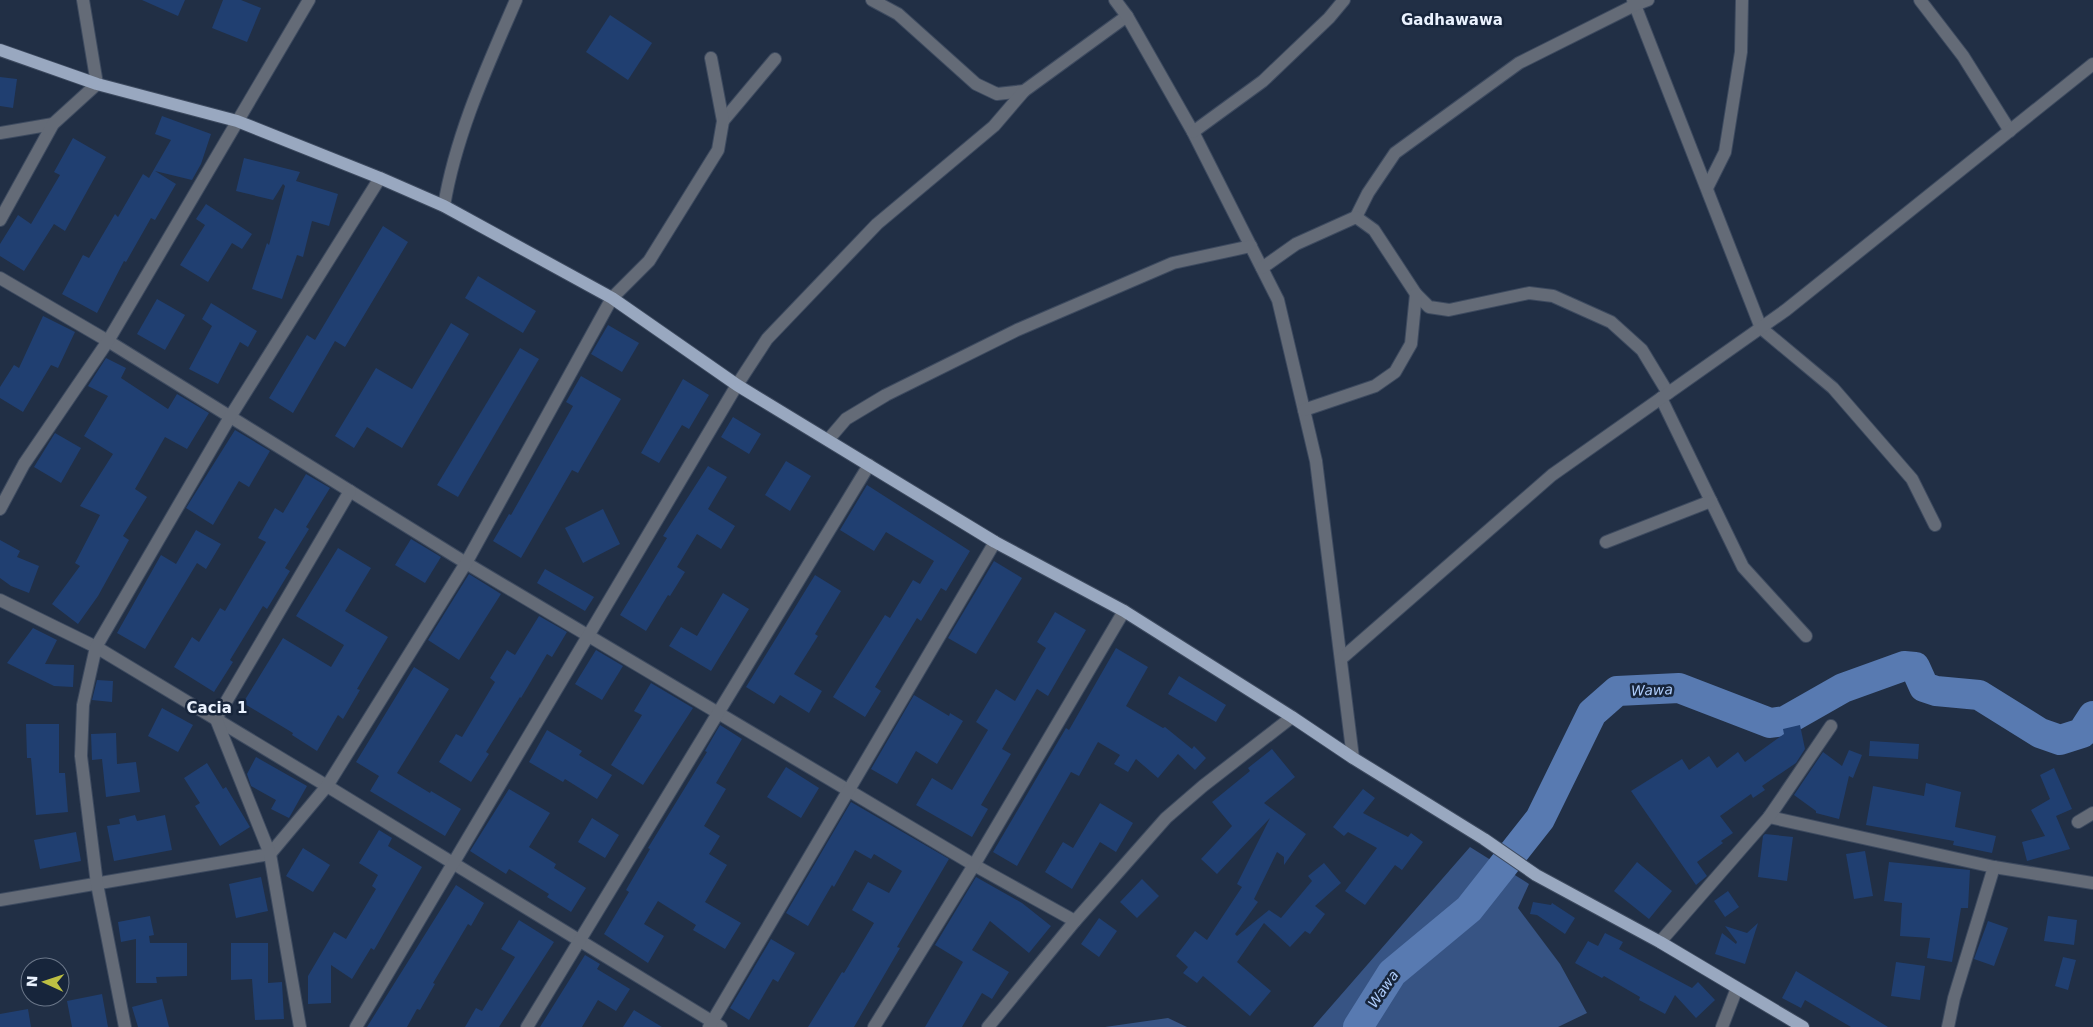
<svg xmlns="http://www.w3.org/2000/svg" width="2093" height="1027" font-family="'DejaVu Sans',sans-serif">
  <rect width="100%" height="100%" fill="#212f45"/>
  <g fill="#375484">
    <polygon points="1470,847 1529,884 1518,908 1560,964 1587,1013 1558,1027 1313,1027"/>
    <polygon points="1168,1018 1187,1027 1105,1027"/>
  </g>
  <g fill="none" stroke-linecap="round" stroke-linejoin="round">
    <polyline stroke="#587ab1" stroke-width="30" points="1358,1027 1392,973 1469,909 1540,819 1592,713 1617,691 1679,688 1770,723 1785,721 1843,688 1904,666 1915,667 1924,687 1936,691 1979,695 2040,733 2060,740 2082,733 2093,716"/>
  </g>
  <g fill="#203f71">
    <polygon points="142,0 185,0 178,16"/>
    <polygon points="223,0 241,0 261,8 247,42 212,28"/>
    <polygon points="610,15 652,43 628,80 586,52"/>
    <polygon points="0,77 17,79 13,108 0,106"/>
    <polygon points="162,116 211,134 201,164 192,180 155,171 176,184 155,220 151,218 126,262 124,261 97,313 62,294 83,255 89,258 115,214 118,217 143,174 149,178 171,140 155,134"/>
    <polygon points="73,138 106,157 65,231 54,224 24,271 0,256 0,244 18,215 31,224 60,175 54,172"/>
    <polygon points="244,158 300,172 296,181 338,194 329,226 312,221 303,257 297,255 282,299 252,289 267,243 269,245 285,186 283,184 273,200 236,191"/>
    <polygon points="206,204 252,234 242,249 232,243 208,282 180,265 205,225 196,219"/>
    <polygon points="383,226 408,242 345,347 335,341 293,413 269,398 307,335 315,340"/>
    <polygon points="478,276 536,311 523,333 465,298"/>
    <polygon points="157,299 185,315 165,350 137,334"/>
    <polygon points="211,303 257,331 248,347 240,342 218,384 189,369 212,326 202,319"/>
    <polygon points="43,316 75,332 58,368 51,365 23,412 0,398 0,387 14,365 19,368"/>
    <polygon points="451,323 469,334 402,448 367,427 354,448 335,436 376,368 412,389"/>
    <polygon points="608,325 639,343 622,372 591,354"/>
    <polygon points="520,348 539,359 458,497 437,485"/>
    <polygon points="106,358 126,368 121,378 168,409 177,394 209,413 187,449 165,437 135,489 147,497 123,536 129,540 98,596 78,624 52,604 80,566 75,563 100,515 80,506 113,454 84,436 108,396 88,386"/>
    <polygon points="581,376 621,399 578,473 572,470 521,558 493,541 509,514 511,515 573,406 566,402"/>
    <polygon points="683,379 709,395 689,429 682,425 659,463 641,453"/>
    <polygon points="733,417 761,434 749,454 721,437"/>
    <polygon points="235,430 270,451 249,487 239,481 213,525 186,508"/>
    <polygon points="55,433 81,448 61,483 34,467"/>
    <polygon points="786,461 811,476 790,511 765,495"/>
    <polygon points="708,466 727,477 708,509 735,526 721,549 697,534 677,567 685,572 670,596 668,595 646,631 620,615 667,538 663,536"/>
    <polygon points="306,474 330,488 306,527 309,529 285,568 290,571 267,609 263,606 230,660 233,662 214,692 174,667 192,637 199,642 220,608 225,611 266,542 258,538 275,508 283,513"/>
    <polygon points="867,485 970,551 946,591 941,588 921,621 917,618 875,687 881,691 865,717 833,697 885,615 890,618 913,580 920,584 934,561 886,532 874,551 840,530"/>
    <polygon points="603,509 620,544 583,563 565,528"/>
    <polygon points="196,530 221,544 206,569 197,563 145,649 117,633 161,555 176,564"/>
    <polygon points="411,539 441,557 425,583 395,565"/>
    <polygon points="0,540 20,551 17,557 39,566 29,593 11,586 0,578"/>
    <polygon points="338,548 371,568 345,611 388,637 357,689 360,690 343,719 338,715 317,751 292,735 293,733 243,703 283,638 331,667 344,645 296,616"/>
    <polygon points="994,561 1022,578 976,654 948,638"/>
    <polygon points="545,569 594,597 585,611 537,583"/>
    <polygon points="469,574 501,594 459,660 428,640"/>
    <polygon points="815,575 841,591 815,634 818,636 794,674 822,691 809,713 780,695 774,704 746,687"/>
    <polygon points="723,593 749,609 711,671 669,646 681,627 697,636"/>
    <polygon points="1055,612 1086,630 1048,696 1037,689 1002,749 1011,754 981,805 988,809 972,837 916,805 932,778 952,790 988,730 976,722 996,689 1015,701 1046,648 1037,642"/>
    <polygon points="539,616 567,632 552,657 547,654 521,698 520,697 486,752 489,754 471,782 439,762 456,734 462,737 495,682 490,678 507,650 515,655"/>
    <polygon points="33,628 57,640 45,664 74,665 73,687 54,686 7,663"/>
    <polygon points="1116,648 1148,667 1126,706 1163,728 1165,727 1192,749 1194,746 1206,758 1195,770 1178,754 1158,778 1136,759 1128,772 1114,764 1120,755 1098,742 1079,776 1071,772 1017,866 993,852 1066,728 1069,730"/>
    <polygon points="596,650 623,666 602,700 575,684"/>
    <polygon points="414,667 449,689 397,773 430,793 431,791 461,809 445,836 370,791 379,776 356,762"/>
    <polygon points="1179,676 1226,705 1216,722 1168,694"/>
    <polygon points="97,680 113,681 112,702 92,700"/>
    <polygon points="651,683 693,708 643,785 611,765 642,715 634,711"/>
    <polygon points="914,695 949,716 950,713 963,721 937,764 916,751 897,784 871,769"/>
    <polygon points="162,708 193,725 178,752 148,736"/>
    <polygon points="26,724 59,724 59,773 65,773 68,812 36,815 31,758 27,758"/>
    <polygon points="720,725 742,739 716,783 726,789 704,826 720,836 709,854 727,865 705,902 741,923 725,949 693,930 696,925 658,901 644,924 664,936 648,963 604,934 629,892 626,890 650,849 648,848 707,752 705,751"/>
    <polygon points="1800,725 1805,749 1796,763 1762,786 1765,790 1753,798 1751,794 1720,816 1733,833 1721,841 1723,843 1697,862 1707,876 1696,885 1631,791 1682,759 1689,770 1709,756 1717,768 1738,752 1745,762 1784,734 1783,729"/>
    <polygon points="547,730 582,751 579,755 612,775 597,799 565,779 563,782 529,762"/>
    <polygon points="116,733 117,764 136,762 140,792 106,797 102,759 92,760 91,734"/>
    <polygon points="1870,741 1919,744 1918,759 1869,756"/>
    <polygon points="1272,749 1295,777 1264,803 1306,834 1284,865 1284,857 1277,852 1254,899 1258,902 1235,934 1237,936 1269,910 1281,918 1312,881 1308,876 1324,863 1341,883 1315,906 1325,914 1310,934 1305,931 1290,947 1264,923 1237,962 1271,991 1250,1016 1203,976 1197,983 1183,973 1188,967 1176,956 1195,931 1207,940 1242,887 1237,884 1270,818 1217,874 1201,859 1232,826 1212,802 1250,771 1248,768"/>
    <polygon points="1849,750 1862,755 1853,778 1849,776 1839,819 1816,813 1816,811 1794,795 1823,752 1842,766"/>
    <polygon points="256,757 307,786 289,818 271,809 276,800 251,786 247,774"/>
    <polygon points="207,763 223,789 226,787 250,827 220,846 195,806 200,803 184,778"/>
    <polygon points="786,767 819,788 801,818 767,797"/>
    <polygon points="2054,768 2072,809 2056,816 2070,849 2027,861 2022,842 2045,836 2031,810 2050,799 2040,775"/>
    <polygon points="1926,783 1961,792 1955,827 1996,836 1992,853 1953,845 1954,841 1866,825 1873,786 1924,796"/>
    <polygon points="509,789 550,813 529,847 556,864 554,868 586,888 571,912 547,897 549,894 509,869 506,874 470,851"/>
    <polygon points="1363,789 1375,798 1363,813 1408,837 1411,833 1423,842 1402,870 1395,865 1365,905 1345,891 1377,848 1348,832 1344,836 1333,827"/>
    <polygon points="851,802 949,859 897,947 900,948 854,1027 808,1027 842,972 844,973 874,923 852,910 868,882 889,893 902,871 874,854 871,859 855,850 834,887 832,885 808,926 786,913"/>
    <polygon points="1100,803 1133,823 1116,852 1100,842 1072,889 1045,872 1063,842 1073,848"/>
    <polygon points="135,815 137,821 165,815 172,850 114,861 107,826 120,824 119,819"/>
    <polygon points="592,818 619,835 605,858 578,842"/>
    <polygon points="379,830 392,838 388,846 422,867 374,950 371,948 352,979 331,965 331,1003 308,1004 308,976 334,932 346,939 376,889 372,886 378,875 359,863"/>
    <polygon points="76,832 81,861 40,869 34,840"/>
    <polygon points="1765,834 1793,837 1787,881 1758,877 1763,836"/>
    <polygon points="303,848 330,865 313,892 286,876"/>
    <polygon points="1865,851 1873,896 1854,899 1846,854"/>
    <polygon points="1637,862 1672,891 1649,919 1614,891"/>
    <polygon points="1889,862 1970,870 1968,908 1961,908 1952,962 1927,958 1930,938 1900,936 1902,903 1884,901"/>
    <polygon points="261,877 268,911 236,918 229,884"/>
    <polygon points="976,877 1022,903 1051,926 1029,953 990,921 972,950 1009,972 992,999 982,993 962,1027 925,1027 963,962 935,945"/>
    <polygon points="1142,879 1159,896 1137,918 1120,902"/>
    <polygon points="456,885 484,903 471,926 468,924 433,983 435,984 420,1010 417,1009 407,1027 367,1027"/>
    <polygon points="1728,891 1739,907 1725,917 1714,901"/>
    <polygon points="1533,902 1551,905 1552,903 1575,918 1565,934 1537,915 1530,914"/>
    <polygon points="150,916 154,935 149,936 150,943 187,943 187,976 156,977 157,983 136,983 136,939 121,942 118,922"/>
    <polygon points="2048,916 2077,920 2074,945 2044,941"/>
    <polygon points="1099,918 1117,931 1099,957 1081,944"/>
    <polygon points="519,920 554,942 499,1027 465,1027 476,1008 482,1011 515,957 501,949"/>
    <polygon points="1988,921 2008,928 1994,966 1974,959"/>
    <polygon points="1758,923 1745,964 1715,954 1722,933 1736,944 1737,942 1725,926 1747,933"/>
    <polygon points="1605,933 1623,942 1619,949 1692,988 1698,982 1715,1000 1696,1018 1675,995 1665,1014 1639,1000 1640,997 1604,976 1602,978 1575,963 1588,941 1598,946"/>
    <polygon points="771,939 795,953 778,982 773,979 749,1020 730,1008"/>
    <polygon points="231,943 268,943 268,983 282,982 284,1019 255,1020 252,979 231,980"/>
    <polygon points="585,955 600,964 597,969 630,989 616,1011 598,1000 582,1027 540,1027"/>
    <polygon points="2063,957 2076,960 2068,990 2055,986"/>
    <polygon points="1896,962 1925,966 1920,1000 1891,996"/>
    <polygon points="1796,971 1888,1027 1851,1027 1805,1000 1801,1008 1782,998"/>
    <polygon points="102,994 108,1027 72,1027 67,1001"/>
    <polygon points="162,999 169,1027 138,1027 132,1007"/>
    <polygon points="28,1009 31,1027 0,1027 0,1014"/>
    <polygon points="634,1010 662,1027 623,1027"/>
  </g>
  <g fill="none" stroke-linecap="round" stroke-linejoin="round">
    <defs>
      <g id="minor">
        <polyline points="872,0 898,14 976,84 997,94 1024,91 1127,16"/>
        <polyline points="1115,0 1127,16 1193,132 1278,300 1316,461 1353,758"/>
        <polyline points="1633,0 1761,328 1833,388 1912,479 1935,525"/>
        <polyline points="1920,0 1963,56 2010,131"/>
        <polyline points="723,121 775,59"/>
        <polyline points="1193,132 1263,81 1329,18 1344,0"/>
        <polyline points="0,133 53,124"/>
        <polyline points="1707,188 1725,152 1741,52 1742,0"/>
        <path d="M444,206C456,134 487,67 516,0"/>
        <polyline points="1356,217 1368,193 1395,153 1519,63 1635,5 1648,0"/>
        <polyline points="0,220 53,124 97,84 83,0"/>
        <polyline points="1262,268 1296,244 1356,217 1374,230 1416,294 1429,307 1449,310 1529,293 1553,296 1611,322 1642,350 1668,393"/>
        <polyline points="0,278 108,341 466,563 974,865 1075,921"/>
        <polyline points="1661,398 1743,567 1806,636"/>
        <polyline points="1304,410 1375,386 1395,372 1411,344 1416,294"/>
        <polyline points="828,440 846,419 886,395 1017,330 1173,263 1251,246"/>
        <polyline points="0,509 24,464 108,341 309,0"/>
        <polyline points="1606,542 1711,501"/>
        <polyline points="0,600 96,647 327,786 721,1027"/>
        <polyline points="1341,659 1552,475 1786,310 2093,64"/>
        <polyline points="1769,817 1994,867 2093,883"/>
        <polyline points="2078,822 2093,813"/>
        <polyline points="0,900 270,854 327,786 466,563 612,298 649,261 718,150 723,121 711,58"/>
        <polyline points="1660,942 1769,817 1831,726"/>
        <polyline points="125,1027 97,884 81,756 83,705 96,647 230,417 380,178"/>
        <polyline points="300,1027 270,854 216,719 350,491"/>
        <polyline points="356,1027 737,385 767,339 877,224 994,126 1024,91"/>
        <polyline points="527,1027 869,465"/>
        <polyline points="709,1027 995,542"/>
        <polyline points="874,1027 974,865 1124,611"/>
        <polyline points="988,1027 1075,921 1166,818 1203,786 1292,717"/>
        <polyline points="1722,1027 1737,988"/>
        <polyline points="1948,1027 1954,998 1994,867"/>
      </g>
      <polyline id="major" points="0,50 97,84 237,121 380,178 444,206 612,298 737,385 995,542 1124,611 1292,717 1353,758 1484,839 1536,875 1660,942 1803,1027"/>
    </defs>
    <use href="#minor" stroke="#3d4a5f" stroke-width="14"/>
    <use href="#major" stroke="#3d4a5f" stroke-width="14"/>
    <use href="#minor" stroke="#646b77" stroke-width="12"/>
    <use href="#major" stroke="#99a8c0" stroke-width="12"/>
  </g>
  <g text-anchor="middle" stroke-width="5" stroke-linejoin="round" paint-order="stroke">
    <g font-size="14" font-style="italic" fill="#aeccfb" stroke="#17253b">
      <text transform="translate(1652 690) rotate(-2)" y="5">Wawa</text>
      <text transform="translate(1383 989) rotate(-55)" y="5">Wawa</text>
    </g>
    <g font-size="15" font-weight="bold" fill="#eaf2fe" stroke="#17253b">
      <text x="1452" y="25">Gadhawawa</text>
      <text x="217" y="713">Cacia 1</text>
    </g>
  </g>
  <g transform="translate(45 982) rotate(273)"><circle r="24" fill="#17253b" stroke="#6b7789"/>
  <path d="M0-4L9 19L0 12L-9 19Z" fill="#bdbf43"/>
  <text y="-8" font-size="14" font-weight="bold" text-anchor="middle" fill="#eaf2fe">N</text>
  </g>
</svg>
